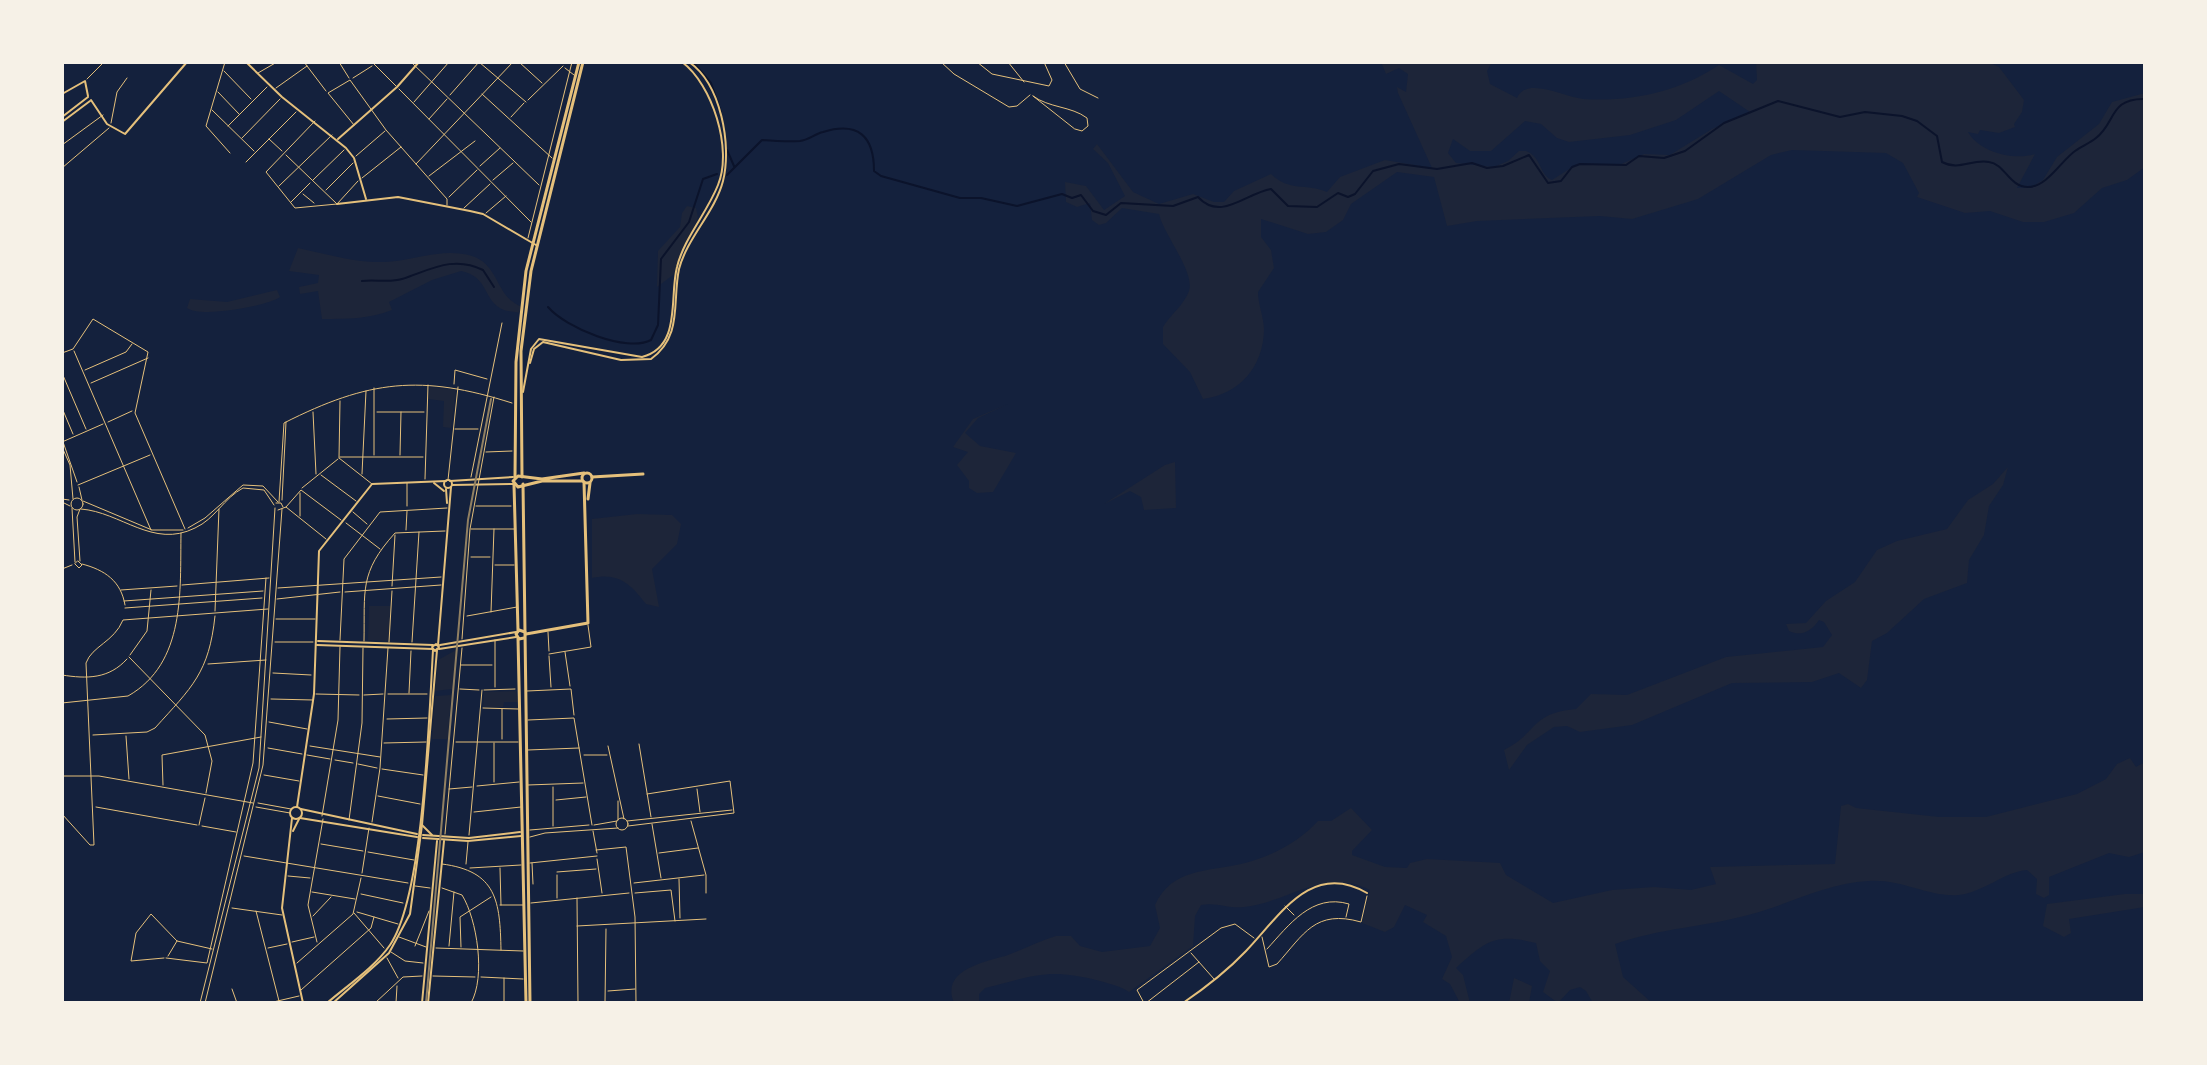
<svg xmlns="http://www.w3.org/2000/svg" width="2207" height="1065" font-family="Raleway,sans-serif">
  <rect width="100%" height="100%" fill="#14213d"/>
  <g fill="#1d2539" fill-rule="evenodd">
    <path d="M1381,62H1492L1487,71L1490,84L1517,98C1526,76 1564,97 1583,99C1631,102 1679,92 1719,65L1753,84L1757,80L1756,62H1988L1999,67L2024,100L2022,112L2014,124L2015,127L1999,133L1980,130L1978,134L1968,132C1979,152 2014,161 2035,154L2017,188L2031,187L2043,180L2057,157L2099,124L2112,102L2145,93V167L2127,180L2102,188L2074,213L2044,222H2023L1990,211L1965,213L1917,197L1919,193L1903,163L1886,153L1792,150L1771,155L1698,199L1632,219L1600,216L1477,221L1447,226L1434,177L1397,172L1351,204L1343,220L1326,232L1308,234L1261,219V237L1271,250L1274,268L1258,292C1258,305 1264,317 1264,330C1263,368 1239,394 1203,399L1190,372L1163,344V327C1170,315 1184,305 1189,291C1195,272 1164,235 1159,214L1122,208L1106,223L1099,225L1092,220L1090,203L1077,207L1066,202L1065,182L1086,186L1104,210L1125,196L1108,163L1093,149L1097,144L1133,192L1159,204L1193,194L1214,202H1224L1234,191L1271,174C1289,192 1307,183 1327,192L1340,177L1385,160L1432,168L1398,93L1397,87L1406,92L1408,74L1399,68L1386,74ZM1719,91L1750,112L1712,129L1670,155L1644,154L1619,165L1577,164L1552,180C1539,175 1542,157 1526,151H1519L1508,161L1494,167L1456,163L1448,153L1453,139L1470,151H1491L1525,121L1541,124L1557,138L1569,142L1630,135L1676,120Z"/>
    <polygon points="687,206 696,208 698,217 673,275 657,287 658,251 680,227 682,213"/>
    <path d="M298,248C326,254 356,263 385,262C415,261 441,247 472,256C500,265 495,297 522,307V313C516,312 506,311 504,310C482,301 490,277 461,271L432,280L389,302L392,310C369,319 347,319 322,319L318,291L300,294L299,287L318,283L319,275L289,271Z"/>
    <path d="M277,290L280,297C265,307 200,318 187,308L190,299L227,302Z"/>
    <polygon points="430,387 456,390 451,428 443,427 444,401 428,399"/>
    <polygon points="1008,404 978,418 965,433 980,446 1016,453 993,492 977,493 969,488 969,481 957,465 968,452 953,447 973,419"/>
    <polygon points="1175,462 1176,508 1144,510 1141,497 1130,491 1104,504 1165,465"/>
    <path d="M2008,467L2003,485L1989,506L1984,535L1969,560L1967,583L1924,599L1887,633L1872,641L1867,680L1861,688L1839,673L1812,682L1732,683L1632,725L1580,732L1567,726L1554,727L1527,745L1509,770L1504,750C1538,733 1530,713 1576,709L1591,694L1627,695L1726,657L1823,647L1832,635L1824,622L1819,620C1812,631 1801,637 1789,631L1786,624L1806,623L1826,601L1855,582L1877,550L1897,541L1947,529L1968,500L1993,484Z"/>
    <path d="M637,514L672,515L681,524L677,544L652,569L659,607L646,604C631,584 618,572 592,578V519Z"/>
    <polygon points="369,606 391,606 389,641 368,640"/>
    <polygon points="456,650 452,689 435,691 438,660"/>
    <polygon points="516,691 518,702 504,702 503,707 483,707 484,692"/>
    <polygon points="451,695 448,739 432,739 435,696"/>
    <path d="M2130,758L2136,767L2145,762V852L2129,857L2109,853L2049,877V895L2044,898L2036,894L2037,879L2027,870C2004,872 1984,892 1959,895C1931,898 1902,879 1869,881C1827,883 1792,903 1752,914C1706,927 1660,928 1615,944L1623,977L1652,1003H1593L1586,991L1580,987L1570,990L1558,1003L1543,992L1550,971L1540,961L1536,943C1495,933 1486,941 1456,968L1463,975L1470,1003H1460L1450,984L1442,979L1452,957L1446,936L1423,922L1427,915L1405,905L1394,927L1385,932L1362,923L1370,890C1324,867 1289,902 1244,907C1229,909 1217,902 1201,905L1195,916L1193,946L1129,992C1121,986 1110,984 1100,981C1048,967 1034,976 985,988L979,994V1003H954C940,969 986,962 1008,955C1024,949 1039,941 1056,936H1071L1080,946L1102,952L1150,946L1160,928L1155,905C1172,868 1207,872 1241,864C1269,858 1299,842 1318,821H1331L1351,808L1372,830L1352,851V855L1385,867L1407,868L1410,863L1427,859L1500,863L1506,875L1553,903L1612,890L1654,887L1691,890L1716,884L1710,867L1835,864L1841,806L1848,804L1856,808L1939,817H1986L2077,794L2106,779L2117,764Z"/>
    <polygon points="2125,894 2145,894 2145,907 2069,919 2071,933 2064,937 2043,926 2047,904"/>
    <polygon points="1514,978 1532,986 1529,1003 1509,1003"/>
  </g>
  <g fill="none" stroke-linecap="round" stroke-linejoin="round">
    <g stroke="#0b132b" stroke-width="2">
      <polyline points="693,62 711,83 721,112"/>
      <polyline points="727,150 734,166"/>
      <path d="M727,175L762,140C774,141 788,142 800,141C808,140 815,134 823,132C859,121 874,137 874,171L881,176L960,198H981L1017,206L1062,194L1072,198L1081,195L1093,211L1106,215L1121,203L1173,206L1198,197C1221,222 1246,193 1271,189L1288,206L1317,207L1338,193L1348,197L1355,194L1373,171L1399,164L1437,169L1472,163L1487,168L1503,166L1529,155L1548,183L1561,181L1572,167L1580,164L1626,165L1639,156L1664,158L1685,151L1724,123L1778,101L1840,117L1865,112L1902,116L1917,121L1937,136L1942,162C1959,171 1971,159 1989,162C2005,164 2009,187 2028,187C2047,187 2061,161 2075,151C2082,146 2090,143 2096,138C2116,123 2109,98 2145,99"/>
      <path d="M362,281C375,279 389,283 402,279C430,270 453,255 483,270L494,287"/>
      <path d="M548,307C566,328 627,353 651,340L658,325L661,259L689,222L703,179L717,174"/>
    </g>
    <g stroke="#e5c07b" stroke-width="1">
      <polyline points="225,62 206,126 230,153"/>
      <polyline points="304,62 326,91"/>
      <polyline points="339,62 349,78"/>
      <polyline points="372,62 396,86"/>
      <polyline points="411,62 539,185"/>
      <polyline points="519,62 542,83"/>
      <polyline points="941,62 954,74 1009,107 1017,106 1030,95"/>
      <polyline points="977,62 992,74 1049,86 1052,80 1044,62"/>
      <polyline points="1008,62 1024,82"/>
      <polyline points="1064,62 1080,89 1098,98"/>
      <polyline points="565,68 574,75"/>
      <polyline points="224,71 251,99"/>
      <polyline points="258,73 277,62"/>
      <polyline points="353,78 372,66"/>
      <polyline points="87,79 104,62"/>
      <polyline points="276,88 307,66"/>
      <polyline points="399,89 531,222"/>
      <polyline points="218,92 239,114"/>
      <polyline points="482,94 552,158"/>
      <polyline points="450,95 479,62 526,102"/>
      <path d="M1033,96C1049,108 1071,106 1087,118L1088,126L1082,131L1075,129Z"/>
      <polyline points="528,100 563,66"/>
      <polyline points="414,102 449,62"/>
      <polyline points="212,110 254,151"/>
      <polyline points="511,117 524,103"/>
      <polyline points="429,119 447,99"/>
      <polyline points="315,121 266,172 295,208 337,204 358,181"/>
      <polyline points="111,123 117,92 127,78"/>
      <polyline points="354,125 328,93 350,80 386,130 447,199 447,205"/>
      <polyline points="228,126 267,87"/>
      <polyline points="242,138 280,99"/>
      <polyline points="269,139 282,151"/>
      <polyline points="62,145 103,115"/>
      <polyline points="286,155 337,204"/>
      <polyline points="356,156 385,131"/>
      <polyline points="246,162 296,112"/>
      <polyline points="416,164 513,62"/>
      <polyline points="480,166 500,148"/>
      <polyline points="62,168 109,128"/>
      <polyline points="429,176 475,141"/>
      <polyline points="362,178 401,147"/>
      <polyline points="313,180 344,150"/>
      <polyline points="493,180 513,163"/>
      <polyline points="279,186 332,135"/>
      <polyline points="326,190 353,163"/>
      <polyline points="303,194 314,203"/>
      <polyline points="449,197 477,170"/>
      <polyline points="291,202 310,183"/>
      <polyline points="464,208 490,184"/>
      <polyline points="486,213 506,196"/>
      <polyline points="528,238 572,62"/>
      <polyline points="74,351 151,530"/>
      <polyline points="62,353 73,349 93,319 148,352 135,413 185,529"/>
      <polyline points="85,370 126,352 132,344"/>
      <polyline points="62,373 86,429"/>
      <polyline points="91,383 148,358"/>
      <polyline points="454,384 455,370 487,379"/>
      <polyline points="340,401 339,458 372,484"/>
      <polyline points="62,408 73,434"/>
      <polyline points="313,412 316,474"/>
      <polyline points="377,412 424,412"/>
      <polyline points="108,422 132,411"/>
      <polyline points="455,429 478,429"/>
      <polyline points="62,439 77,482"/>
      <polyline points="62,442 103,424"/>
      <polyline points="62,447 70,465 73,499"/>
      <polyline points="486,452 512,451"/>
      <polyline points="374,455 374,388"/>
      <polyline points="400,455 401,412"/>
      <polyline points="340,457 423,457"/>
      <polyline points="362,474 366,391"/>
      <polyline points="321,475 356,501"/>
      <polyline points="471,477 502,323"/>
      <polyline points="425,479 428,385"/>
      <polyline points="448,480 458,387"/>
      <polyline points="78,485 150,455"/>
      <polyline points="79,487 82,500"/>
      <polyline points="302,488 338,459"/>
      <circle cx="77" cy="504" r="6"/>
      <polyline points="62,499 69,500"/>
      <polyline points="282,500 286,422"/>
      <polyline points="83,501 152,530 183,530"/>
      <polyline points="62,502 70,506"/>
      <path d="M279,502L284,423C369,380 421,374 512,403"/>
      <polyline points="276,503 281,503 283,507"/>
      <polyline points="407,506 407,483"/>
      <polyline points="476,506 511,506"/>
      <polyline points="286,507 301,490 341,520"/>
      <polyline points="72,508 75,562"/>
      <polyline points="80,509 77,517 80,561"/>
      <path d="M81,509C121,512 153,549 195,528C215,519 224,498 243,488L264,490L274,505"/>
      <polyline points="278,510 286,507 326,539"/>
      <polyline points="353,512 367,524"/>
      <polyline points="300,516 300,493"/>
      <polyline points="346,523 380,549"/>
      <polyline points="188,528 205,518 243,485 263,486 278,502"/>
      <polyline points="471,529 514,529"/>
      <polyline points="406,530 407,511"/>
      <polyline points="471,557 490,557"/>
      <polygon points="78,561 82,565 79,568 75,564"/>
      <path d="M82,564C105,570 121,581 125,605"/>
      <polyline points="495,565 514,565"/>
      <polyline points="62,569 72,565"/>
      <polyline points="182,585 269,578"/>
      <polyline points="392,586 395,535"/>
      <polyline points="278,588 441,577"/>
      <polyline points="121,590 177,586"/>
      <polyline points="345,592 441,585"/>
      <polyline points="277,599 340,592"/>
      <polyline points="124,601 263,591"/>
      <polyline points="125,608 262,598"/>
      <polyline points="215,611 219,509"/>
      <polyline points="491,612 494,529"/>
      <polyline points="467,616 517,607"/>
      <polyline points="276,619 315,619"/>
      <polyline points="548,632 549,651"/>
      <polyline points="462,639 470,529 494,397"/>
      <polyline points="340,640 344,559 380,512 447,508"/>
      <polyline points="495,640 495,687"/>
      <path d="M364,641C365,590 359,573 395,533L445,531"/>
      <polyline points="275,642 313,642"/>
      <polyline points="389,642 392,591"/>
      <polyline points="412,642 419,532"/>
      <polyline points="565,652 570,686"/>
      <polyline points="549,654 591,647 588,625"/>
      <polyline points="130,655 147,631 151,590"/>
      <polyline points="549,656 551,687"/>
      <polyline points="129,657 205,735 212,761 206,793"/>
      <polyline points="208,664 266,660"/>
      <polyline points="461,665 492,665"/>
      <polyline points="273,673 311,675"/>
      <path d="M62,675C87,679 109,679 127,659"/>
      <polyline points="460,689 479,690"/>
      <polyline points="484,690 515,689"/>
      <polyline points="527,691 571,689 574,715"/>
      <polyline points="409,693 411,651"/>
      <polyline points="316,694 359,695"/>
      <polyline points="388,694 427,694"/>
      <polyline points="364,695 383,694"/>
      <polyline points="271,699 313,700"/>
      <path d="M62,703L128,696C186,663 180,591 181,533"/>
      <polyline points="483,708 518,709"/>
      <polyline points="502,709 502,739"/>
      <polyline points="387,719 427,718"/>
      <polyline points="528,720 574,718 592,825"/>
      <polyline points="269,722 307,729"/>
      <path d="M93,735L147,732L155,728C192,687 209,673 215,616"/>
      <polyline points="126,736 129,779"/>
      <polyline points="456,742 518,742"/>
      <polyline points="384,743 426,742"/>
      <polyline points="494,743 494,782"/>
      <polyline points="639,744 651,817"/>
      <polyline points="310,746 380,757"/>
      <polyline points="608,746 624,819"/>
      <polyline points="268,748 302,754"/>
      <polyline points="528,750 579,748"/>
      <polyline points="307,755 330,759"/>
      <polyline points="584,755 607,755"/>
      <polyline points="335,760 353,763"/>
      <polyline points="358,764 377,768"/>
      <polyline points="382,769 423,775"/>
      <polyline points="264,775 299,781"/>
      <polyline points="62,776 99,776 253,803"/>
      <polyline points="163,785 162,755 261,737"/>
      <polyline points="528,785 583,783"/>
      <polyline points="477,786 519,782"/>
      <polyline points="553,787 553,826"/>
      <polyline points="449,789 472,787"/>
      <polyline points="697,789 700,812"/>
      <polyline points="378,796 420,804"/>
      <polyline points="556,800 586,797"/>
      <polyline points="258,803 291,809"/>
      <polyline points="96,807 197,825"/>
      <polyline points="256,807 290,813"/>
      <polyline points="474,812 521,807"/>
      <path d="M62,814L90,845H94L86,663C92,646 114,642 123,620L268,609"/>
      <polyline points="322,816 338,720 340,647"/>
      <circle cx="622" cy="824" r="6"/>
      <polyline points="349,820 362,723 363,648"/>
      <polyline points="618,820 618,801"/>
      <polyline points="627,821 732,810"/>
      <polyline points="691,821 706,875 706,893"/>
      <polyline points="372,822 380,768 388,648"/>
      <polyline points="652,824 661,878"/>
      <polyline points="199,825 205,798"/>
      <polyline points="594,825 617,821"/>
      <polyline points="202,826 236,832"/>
      <polyline points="628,826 734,813 730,781 647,794"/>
      <polyline points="530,830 589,825"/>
      <polyline points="593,831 597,853"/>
      <polyline points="445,834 462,648"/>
      <polyline points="469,835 482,690"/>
      <polyline points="530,837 545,833 618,828"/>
      <polyline points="321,844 363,851"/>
      <polyline points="596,850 626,847 635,917 636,1003"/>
      <polyline points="368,852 414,860"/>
      <polyline points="659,853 698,848"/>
      <polyline points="244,856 408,883"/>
      <polyline points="597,859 602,893"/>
      <polyline points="530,863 597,856"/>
      <polyline points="532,863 533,884"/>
      <path d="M442,864C497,871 500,901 501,950"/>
      <polyline points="466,864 468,842"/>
      <polyline points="470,868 521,865"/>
      <polyline points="500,868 501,905"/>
      <polyline points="557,872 596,869"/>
      <polyline points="362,873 369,828"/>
      <polyline points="557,875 557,898"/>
      <polyline points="288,876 310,878"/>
      <polyline points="679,879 680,918"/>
      <polyline points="634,883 704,875"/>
      <polyline points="415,886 430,888"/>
      <path d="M442,888L462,895C477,919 486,977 471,1003"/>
      <polyline points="312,892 355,899"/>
      <polyline points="635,893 671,890 675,921"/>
      <polyline points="361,894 403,903"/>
      <polyline points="577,898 578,1003"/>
      <polyline points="531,903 629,893"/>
      <polyline points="500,905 523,905"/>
      <polyline points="1285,906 1294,915"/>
      <polyline points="232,908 282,915"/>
      <polyline points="256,911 279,1001"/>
      <polyline points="357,912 398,924"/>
      <polyline points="354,913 384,948"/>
      <polyline points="313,916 331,897"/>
      <polyline points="577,926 706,919"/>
      <polyline points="399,937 426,947"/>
      <path d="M1262,937L1269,967L1277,964C1304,934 1315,909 1361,922L1367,896"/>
      <polyline points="292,942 314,937"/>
      <polyline points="317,942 308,905 323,819"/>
      <polyline points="415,946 429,911"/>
      <polyline points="449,946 454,892"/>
      <polyline points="461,947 460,917 491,897"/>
      <polyline points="268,948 287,944"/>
      <polyline points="436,948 523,951"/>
      <path d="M1267,949C1289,925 1312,893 1349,904L1346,917"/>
      <polyline points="391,952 405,961 423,963"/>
      <polyline points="1191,953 1214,979"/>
      <polyline points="168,956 177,941"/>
      <polyline points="164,958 131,961 136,933 151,914 177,941 212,949"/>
      <polyline points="166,958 207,963 253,763 266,578"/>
      <polyline points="387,958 398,978"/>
      <polyline points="297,963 353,914 361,878"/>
      <polyline points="433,976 475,977"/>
      <polyline points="481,977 523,979"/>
      <polyline points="232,989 237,1003"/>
      <polyline points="301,990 371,928 374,917"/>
      <polyline points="608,991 635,989"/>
      <polyline points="431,1002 442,1003"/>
      <polyline points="200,1003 259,768 275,508"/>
      <polyline points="205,1003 263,765 282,509"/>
      <polyline points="269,1003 299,996"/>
      <polyline points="375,1003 403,977 422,976"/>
      <polyline points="396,1003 397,986"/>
      <polyline points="504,1003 504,978"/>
      <polyline points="605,1003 606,929"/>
      <polyline points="1144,1003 1137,990 1221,928 1235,924 1254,938"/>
      <polyline points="1146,1003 1199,962"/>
    </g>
    <g stroke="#e5c07b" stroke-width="2">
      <polyline points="246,62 282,97 346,148 354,158 366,199"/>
      <polyline points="62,94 85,81 88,96"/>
      <polyline points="91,100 107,124 125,134 187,62"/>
      <polyline points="62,117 88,97"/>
      <polyline points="62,122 90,101"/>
      <polyline points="338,139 397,87 419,62"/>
      <polyline points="337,204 398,197 470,211 483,214 536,245"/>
      <path d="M530,363L534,349L543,342L621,360L651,359C683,336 672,302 679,269C687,238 715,212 723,181C732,145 721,84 689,62"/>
      <path d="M523,392L531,349L539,339L642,357C682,347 669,297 677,267C684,238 707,213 718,185C733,149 712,84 682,62"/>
      <circle cx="448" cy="484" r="4"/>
      <polyline points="450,481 513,477"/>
      <polyline points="434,483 444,491"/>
      <polyline points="452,485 513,484"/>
      <polyline points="446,489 447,503"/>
      <polyline points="318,641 433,645"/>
      <polygon points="436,644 439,647 435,651 432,647"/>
      <polyline points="317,645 433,649"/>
      <polyline points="438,645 451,487"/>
      <polyline points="440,645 516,632"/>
      <polyline points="439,649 516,637"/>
      <circle cx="296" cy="813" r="6"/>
      <polyline points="297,807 314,694 319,551 372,484 446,481"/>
      <polyline points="301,809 417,834"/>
      <polyline points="292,818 282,908 303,1003"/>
      <polyline points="300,818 417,837"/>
      <polyline points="422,825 432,835"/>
      <polyline points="293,831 299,819"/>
      <polyline points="423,835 469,838 520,832"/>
      <polyline points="423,838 468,841 521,836"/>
      <path d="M327,1003C348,985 375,967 390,945C424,895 429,716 433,650"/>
      <polyline points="333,1003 389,953 410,914 422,825 437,650"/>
      <polyline points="422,1003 437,841"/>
      <polyline points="428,1003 444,841"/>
      <path d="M1183,1003C1205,988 1227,971 1246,951C1279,917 1311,860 1367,893"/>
    </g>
    <g stroke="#e5c07b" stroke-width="3">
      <circle cx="587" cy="478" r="5"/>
      <polyline points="515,477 516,362 526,271 579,62"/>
      <polyline points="522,477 521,351 531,271 583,62"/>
      <polyline points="592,477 643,474"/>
      <polyline points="583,481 542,481 518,487 513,481 518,476 542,479 584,473"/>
      <polyline points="523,484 530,1003"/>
      <polyline points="514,485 518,630"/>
      <polyline points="588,499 590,483"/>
      <polyline points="526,634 588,623 584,482"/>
      <polyline points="518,638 526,1003"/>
      <polyline points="524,638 519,639 516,634 519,630 525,632"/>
    </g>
    <polyline stroke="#918062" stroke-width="2" points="426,1003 468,520 491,399"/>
  </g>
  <rect width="2207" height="1065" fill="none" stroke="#f6f1e7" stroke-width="128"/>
</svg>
